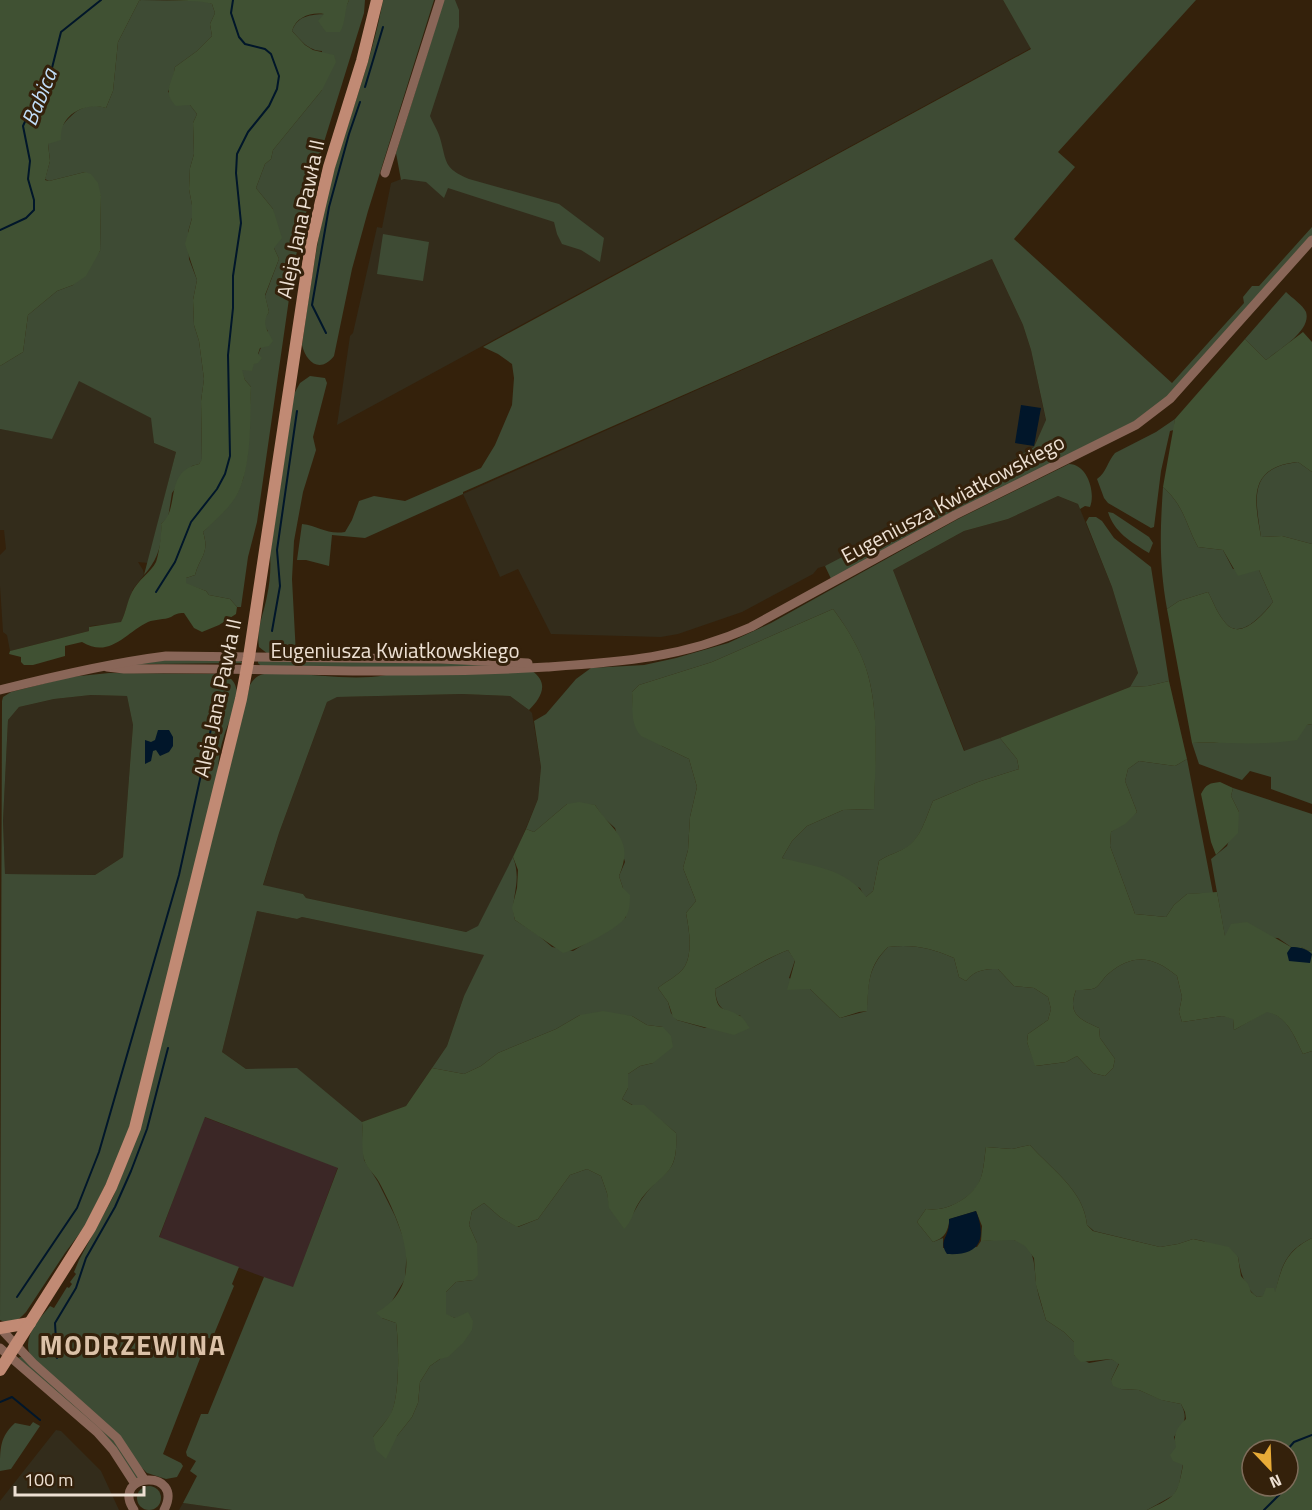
<svg xmlns="http://www.w3.org/2000/svg" width="1312" height="1510" font-family="'Titillium Web',sans-serif">
  <rect width="100%" height="100%" fill="#34210b"/>
  <polygon fill="#3b2726" points="204,1117 338,1167 293,1288 159,1238"/>
  <g fill="#332c1b">
    <polygon points="450,0 1003,0 1031,48 337,425 350,336 353,333 377,227 382,228 391,183 404,178"/>
    <polygon points="992,259 1023,325 1031,350 1046,421 1034,447 911,521 832,564 818,568 813,574 742,612 678,634 661,637 551,634 518,569 500,577 463,494"/>
    <polygon points="78,380 152,418 154,443 176,452 148,563 138,562 143,570 144,575 133,589 121,623 90,626 89,631 10,651 7,635 3,632 0,586 0,555 6,549 4,530 0,530 0,429 52,438"/>
    <polygon points="1058,496 1078,504 1112,587 1138,673 1130,687 965,752 893,570 964,531 1008,519"/>
    <polygon points="462,694 510,696 529,710 532,713 541,767 538,799 517,850 478,927 466,932 306,898 303,894 263,886 279,833 327,702 336,697"/>
    <polygon points="91,695 127,696 133,725 123,857 95,875 5,874 3,821 8,720 19,707 54,699"/>
    <polygon points="257,911 297,919 302,917 485,955 464,996 447,1046 406,1106 362,1122 297,1069 246,1069 222,1052"/>
    <polygon points="56,1430 61,1431 101,1471 119,1510 0,1510 0,1501"/>
    <polygon points="183,1503 232,1510 179,1510"/>
  </g>
  <g fill="#3e4b34" fill-rule="evenodd">
    <path d="M141,0L205,1L212,4L215,13L210,24L212,36L197,51L175,67L173,79L168,92L190,105L197,114L193,123L194,154L190,168L189,189L192,205V218L188,232L189,259L197,280L193,300L194,325L199,341L204,379L201,401L202,460L199,464L192,466L172,493L168,518L161,524C163,545 157,560 144,575L176,452L154,443L151,418L79,381L52,439L0,429V366L23,352L28,315L57,291L73,285L100,251L101,196L85,172L49,181L45,179L50,161L48,144C66,124 75,99 106,108L113,91L118,42L139,1Z"/>
    <path d="M349,0H365L364,13L320,155L294,264L257,522L248,557L241,607H237L230,599L209,595L206,591L186,584V578L195,575C200,556 210,553 203,532L237,494L243,479L247,458L251,387L245,380L241,370L254,364L268,331L264,326L265,318L269,312L265,296L279,259L274,248L273,209L256,188L265,164L271,159L273,150L322,90V51C307,50 302,41 292,31C298,15 310,15 325,14C331,13 338,10 345,9Z"/>
    <path d="M383,0H434L368,211L352,269L334,356C320,374 306,362 302,345C310,290 317,235 331,181C347,121 372,62 383,0Z"/>
    <path d="M444,0H455L459,10V27L430,116C433,123 438,131 440,138C447,162 443,168 469,179L559,204L604,238L600,262L581,250L562,244L557,234L554,222L448,188L444,198L426,182L404,179L401,180L396,153Z"/>
    <path d="M1003,0H1196L1058,152L1075,167L1014,239L1172,383L1244,303L1243,297L1252,286H1259L1312,227V240L1154,413L833,583L825,566L911,521L1034,447L1046,420L1031,350L1023,325L992,259L463,492V494L365,538L332,535L329,566L306,560H297L302,524C319,526 327,535 345,532L352,520L359,501L374,496L405,501L481,468L495,445L512,405L514,378L512,364L498,354L483,347L1031,49Z"/>
    <polygon points="383,234 429,242 423,281 377,274"/>
    <path d="M1286,292C1292,298 1303,305 1306,312C1312,331 1278,350 1266,360L1245,339Z"/>
    <path d="M310,376L325,378L327,383L313,437L316,450L303,492L294,541L292,579L296,655L268,654L259,647C256,629 264,613 267,596C270,582 271,568 270,554L294,394L300,383Z"/>
    <path d="M1175,419L1174,430L1170,431L1161,471L1154,527L1151,528L1108,503L1104,498L1097,479C1107,472 1107,462 1115,453L1156,432Z"/>
    <path d="M1298,462L1312,472V544L1282,536L1261,537C1255,497 1248,468 1298,462Z"/>
    <path d="M1069,464C1087,464 1096,492 1090,507L1085,506L1080,509L1078,504L1058,496L1008,519L964,531L893,570L964,751L1000,738L1017,759L1019,769L978,782L933,801C926,817 921,839 906,848C897,853 887,855 879,861L873,891L865,898L860,888L782,858L792,841L807,826L843,810L874,809C874,768 879,724 870,683C865,658 849,630 833,609L712,662L639,685L632,692L633,708L662,746L689,759L697,787L690,817L688,850L683,868L696,901L686,913C689,929 693,951 685,966C680,975 665,982 658,988L668,1002L671,1013L677,1020L705,1028L741,1016C722,1010 717,1009 715,989C740,975 763,960 788,950L795,960L789,978L810,989L840,1018L867,1011C868,984 868,967 888,947C913,944 931,948 954,958L959,977L966,981C975,970 984,969 998,969L1014,986L1034,988L1048,997L1051,1009L1048,1020L1028,1034L1027,1042L1036,1066L1066,1062L1077,1056L1093,1073L1105,1076L1113,1068L1115,1059L1100,1038L1099,1028C1079,1019 1067,1014 1076,990C1081,990 1090,990 1095,988C1100,985 1104,977 1108,974C1133,953 1153,956 1177,976L1182,997L1179,1012L1182,1022L1222,1016L1233,1018L1234,1030L1267,1011C1288,1017 1294,1036 1303,1054L1312,1051V1238C1285,1251 1281,1267 1275,1295L1257,1297C1245,1288 1240,1272 1238,1257L1203,1241L1193,1239L1178,1244L1160,1247L1094,1231L1087,1225C1084,1190 1051,1169 1030,1145L1012,1149L986,1147C984,1159 984,1176 977,1186C967,1201 944,1212 926,1209L917,1222L933,1242L943,1238V1248L977,1247L981,1241C991,1241 1004,1238 1014,1240C1039,1246 1033,1271 1037,1288C1039,1299 1043,1309 1046,1320L1064,1332L1074,1342V1355L1089,1363L1111,1359L1119,1363L1111,1380L1121,1389L1139,1390L1162,1400L1181,1404C1189,1420 1183,1424 1174,1437L1183,1464L1179,1485L1174,1495L1147,1510H232L183,1503L197,1476L190,1471L196,1461L187,1456L186,1452L201,1414H208L264,1277L293,1287L338,1168L205,1117L159,1237L239,1267L232,1284L234,1286L212,1339L208,1338L163,1454L181,1463L183,1466L177,1477L166,1479L147,1473L31,1357C21,1338 38,1321 50,1306L54,1308L67,1287L69,1288L72,1284L70,1282L76,1274L74,1272L79,1260L113,1197L140,1130L250,685C253,680 257,675 264,674C271,672 280,674 287,674C320,674 353,681 386,675L532,671C550,683 541,698 529,710L510,696L462,694L337,697L327,702L279,833L263,885L303,894L306,898L466,932L478,926L513,857C523,884 509,897 515,920L538,935L552,947L573,951C592,939 608,932 626,917L623,888L619,876L625,862L615,828L603,817L595,805L567,804L534,832L526,829L538,799L541,767L534,721L546,714L576,679L591,668L644,665L676,658L728,643L771,623L958,519ZM257,911L297,919L302,917L484,955L464,996L447,1046L432,1068L464,1074L481,1066L498,1053L556,1029L580,1015L632,1016L647,1025L663,1027L653,1063L640,1066L628,1074V1088L622,1099L664,1123L676,1133C678,1176 666,1167 644,1196C636,1206 632,1218 624,1228L610,1208L607,1193L601,1176L587,1169L570,1175L538,1219L518,1227L500,1217L484,1203L472,1211L469,1225L477,1243L473,1280L456,1282L446,1292V1315L455,1318L440,1359L430,1366L420,1382L418,1403L412,1417L397,1436L373,1437C379,1429 386,1422 391,1414C400,1396 399,1343 396,1323L382,1318L405,1279L407,1247L395,1216L378,1182L364,1160L362,1122L297,1068L246,1069L222,1052Z"/>
    <path d="M1163,487C1185,507 1185,523 1198,547L1223,550L1233,569L1259,570L1273,602C1263,614 1239,643 1224,621C1217,613 1213,601 1208,592L1179,601L1167,609C1159,564 1160,532 1163,487Z"/>
    <path d="M1108,512L1113,513L1149,537L1153,543L1149,553C1131,542 1114,532 1108,512Z"/>
    <polygon points="1089,517 1096,517 1102,521 1114,538 1151,567 1169,681 1148,686 1130,687 1138,673 1112,587 1086,522"/>
    <polygon points="176,659 240,661 243,663 150,664 117,668 117,664"/>
    <polygon points="272,660 530,665 387,670 261,666 258,663 258,661"/>
    <path d="M109,673L223,674C250,685 230,716 224,736C220,748 218,761 218,773L131,1123L118,1160L85,1226L65,1253L26,1312C19,1320 11,1325 0,1320L2,701L3,697L11,692L70,677ZM91,695L127,696L133,725L123,857L95,875L5,874L3,821L8,720L19,707L54,699Z"/>
    <polygon points="1312,724 1312,804 1271,789 1271,777 1250,771 1242,780 1199,764 1192,743 1214,743"/>
    <polygon points="1187,759 1213,893 1187,894 1174,905 1166,917 1135,914 1110,846 1111,832 1137,812 1125,781 1128,769 1139,761 1175,766"/>
    <polygon points="1233,788 1312,814 1312,950 1309,951 1301,947 1291,947 1278,938 1225,937 1211,859 1227,846 1239,812 1231,796"/>
    <polygon points="20,1357 22,1357 110,1435 139,1477 136,1479 121,1455 18,1358"/>
    <path d="M33,1422L40,1426L11,1469L0,1471C0,1447 0,1437 15,1423L30,1426Z"/>
    <circle cx="149" cy="1498" r="12"/>
  </g>
  <g fill="#405133" fill-rule="evenodd">
    <path d="M0,0H141L139,1L118,42L113,91L106,108C84,102 59,115 61,140L48,144L50,161L45,180L49,181L85,172L91,174L98,183L101,196L100,251L86,276L73,285L57,291L28,315L23,352L0,366Z"/>
    <path d="M165,0H349C344,10 346,23 340,32H326L318,21L324,14C311,12 296,17 292,31L305,45L313,50L334,55L336,62L322,90L273,150L271,159L265,164L256,188L273,209L282,238L274,248L279,259L265,295L269,312C261,324 267,329 273,341L269,346L260,348L258,354L262,358L258,363L254,364L252,371L242,370L245,380L251,387C250,419 252,464 238,493C230,508 215,520 203,532C210,554 200,556 195,575L186,578V583L206,591L209,595L230,599L237,607L236,614L219,625L202,632L194,628L184,613C177,613 176,614 171,617C164,620 155,619 148,622C125,633 110,659 82,642L65,646V656L33,665H24L21,662V657L9,654L10,651L89,631V627L121,622C126,612 127,602 132,592C138,580 151,572 156,562C159,554 162,532 161,524C181,508 163,472 199,464L202,459L201,401L204,379L199,341L194,325L193,300L197,280L185,244L192,218V205L189,189L190,168L194,154L193,123L197,114L190,105L176,106C162,92 172,84 175,67L197,51L212,36L210,24L215,13L212,4C200,0 179,1 165,0Z"/>
    <path d="M1303,332L1312,342V472L1298,462C1248,467 1254,498 1261,537L1282,536L1312,544V724L1307,725L1297,740C1259,746 1230,742 1192,743L1167,609L1179,601L1208,592C1213,601 1217,613 1224,621C1239,643 1263,615 1273,602L1259,570L1238,576L1223,550L1198,547C1185,523 1185,507 1163,487L1175,419L1245,339L1266,360Z"/>
    <path d="M833,609C849,630 865,657 870,683C879,724 875,768 874,809L843,810L807,826L792,841L782,858C812,866 848,869 866,897L873,891L879,861C887,855 897,853 905,848C921,839 926,817 933,801L978,782L1019,769L1017,759L1000,738L1130,687L1148,686L1169,681L1187,759L1175,766L1139,761L1128,769L1125,781L1137,812L1125,824L1111,832L1110,846L1135,914L1166,917L1174,905L1187,894L1217,892L1225,936L1231,924L1247,922L1291,947H1301L1309,951L1312,950V1051L1303,1054C1294,1036 1288,1017 1267,1012L1234,1030L1233,1019L1222,1016L1182,1022L1179,1012L1182,997L1177,976C1153,956 1133,953 1108,974C1104,977 1100,985 1095,988C1090,990 1081,990 1076,990C1067,1014 1079,1019 1099,1028L1100,1038L1115,1059L1113,1068L1105,1076L1093,1073L1077,1056L1066,1062L1035,1066L1027,1042L1028,1034L1048,1020L1051,1009L1048,997L1034,988L1014,986L998,969C984,969 975,970 966,981L959,977L954,958C931,948 913,944 888,947C867,967 869,984 867,1011L859,1012L840,1018L810,989L787,990L795,961L788,950C762,960 740,975 715,989C717,1015 723,1005 740,1016C744,1018 747,1025 750,1028L734,1035L677,1020L673,1017L668,1002L658,988C665,982 680,975 685,966C693,951 689,929 686,913L696,901L683,868L688,850L690,817L697,787L689,759L641,736C630,723 633,709 632,692L639,685L712,662Z"/>
    <path d="M1220,782L1233,788L1231,796L1239,812L1238,833L1216,855L1211,842L1201,794C1206,784 1210,783 1220,782Z"/>
    <path d="M579,802L595,805C613,832 635,839 619,876L623,888L630,895C630,902 630,911 625,918C617,929 577,950 563,953L515,920L512,908L517,888L518,870L513,857L526,829L534,832L567,804Z"/>
    <path d="M603,1011L632,1016L647,1025L663,1027L671,1036L673,1047L653,1063L640,1066L628,1074V1088L622,1099L632,1105H644L676,1133C679,1180 659,1171 638,1204C633,1212 632,1222 624,1229L609,1208L607,1193L601,1176L587,1169L570,1175L538,1219L517,1227L500,1217L484,1203L472,1211L469,1225L477,1243L478,1275L473,1280L456,1282L446,1292V1314L455,1318L468,1312L473,1321L472,1330L463,1343L448,1357L440,1359L430,1366L420,1382L418,1403L412,1417L397,1436L386,1459L376,1450L373,1437C379,1429 386,1422 391,1413C400,1396 399,1343 396,1323L382,1318L376,1313C429,1283 401,1224 379,1182C375,1175 366,1167 364,1159C361,1148 363,1133 362,1122L406,1106L432,1068L464,1074L481,1066L498,1053L556,1029L580,1015Z"/>
    <path d="M1030,1145C1051,1169 1084,1190 1087,1225L1093,1231L1160,1247L1178,1244L1193,1239L1229,1247L1238,1257L1241,1276L1248,1284L1251,1292L1257,1297L1263,1296L1266,1288H1274L1275,1292C1282,1266 1286,1251 1312,1238V1510H1147C1176,1496 1177,1497 1183,1465L1173,1461L1170,1455L1176,1447C1173,1435 1176,1428 1186,1419L1185,1412L1181,1404L1161,1400L1139,1390L1121,1389L1113,1386L1111,1380L1119,1364L1111,1359L1081,1362L1074,1355V1342L1064,1332L1046,1320L1036,1285L1034,1258L1025,1246L1014,1240L981,1241L982,1226L976,1211L950,1219C947,1232 946,1237 933,1242L917,1222L926,1209C944,1212 967,1201 977,1185C984,1176 984,1159 986,1147L1012,1149ZM1252,1450H1288V1486H1252Z"/>
  </g>
  <g fill="#01162a">
    <polygon points="1021,405 1041,408 1034,446 1015,443"/>
    <polygon points="158,730 169,730 173,737 173,746 169,752 160,756 156,750 153,751 151,761 145,764 145,740 151,742 155,740"/>
    <path d="M1291,947C1299,947 1306,948 1312,954L1310,963L1289,961L1287,953Z"/>
    <path d="M976,1211C987,1239 980,1256 947,1254C940,1243 945,1240 948,1230C949,1226 949,1223 949,1219Z"/>
  </g>
  <g fill="none" stroke-linecap="round" stroke-linejoin="round">
    <g stroke="#01162a" stroke-width="2">
      <polyline points="365,87 383,27"/>
      <polyline points="0,230 26,218 34,210 34,200 28,179 30,161 23,126 38,93 51,72 61,32 101,0"/>
      <polyline points="326,333 312,305 329,207 349,134 360,102"/>
      <polyline points="156,592 175,562 191,522 217,489 225,474 230,456 228,355 233,308 233,276 241,223 236,173 237,154 248,132 269,106 277,89 279,76 271,54 265,49 245,44 239,37 231,13 233,0"/>
      <polyline points="272,631 280,586 277,550 297,411"/>
      <polyline points="17,1297 77,1208 99,1152 179,875 218,697"/>
      <polyline points="57,1358 55,1323 76,1288 86,1258 115,1207 131,1171 147,1129 168,1048"/>
      <polyline points="0,1402 12,1397 40,1420"/>
      <polyline points="1287,1450 1294,1442 1312,1435"/>
      <polyline points="1264,1510 1285,1489 1286,1486"/>
    </g>
    <g stroke="#896658" stroke-width="9">
      <polyline points="385,173 440,0"/>
      <path d="M107,667L124,669C265,667 406,676 547,667C621,662 683,658 751,627L955,515L1136,425L1170,399L1312,240"/>
      <path d="M0,690C55,676 110,663 166,656L440,659L528,663"/>
      <polyline points="0,1328 33,1363 117,1438 144,1479"/>
      <polyline points="0,1348 97,1432 113,1450 135,1484"/>
      <path d="M134,1510C109,1472 186,1468 164,1510"/>
    </g>
    <g stroke="#c18a74" stroke-width="12">
      <polyline points="0,1328 30,1323"/>
      <polyline points="0,1370 90,1228 111,1187 135,1128 241,699 249,657 311,244 329,167 362,61 377,0"/>
    </g>
  </g>
  <g text-anchor="middle" stroke-width="6" stroke-linejoin="round" paint-order="stroke">
    <g font-size="21" fill="#ede0d3" stroke="#34210b">
      <text transform="translate(301 219) rotate(-78)" y="7">Aleja Jana Pawła II</text>
      <text transform="translate(953 499) rotate(-28)" y="7">Eugeniusza Kwiatkowskiego</text>
      <text x="395" y="658">Eugeniusza Kwiatkowskiego</text>
      <text transform="translate(218 698) rotate(-78)" y="7">Aleja Jana Pawła II</text>
    </g>
    <g font-size="22" font-style="italic" fill="#c1ddf8" stroke="#34210b">
      <text transform="translate(39 97) rotate(-68)" y="8">Babica</text>
    </g>
    <g font-size="27" font-weight="bold" letter-spacing="1.5" fill="#dbc1a8" stroke="#34210b">
      <text x="133" y="1355">MODRZEWINA</text>
    </g>
  </g>
  <g transform="translate(1270 1468) rotate(157)"><circle r="28" fill="#34210b" stroke="#7e6d5b" stroke-width="1.5"/>
  <path d="M0-4.5L10 22L0 15L-10 22Z" fill="#e8ab37"/>
  <text y="-9" font-size="16" font-weight="bold" text-anchor="middle" fill="#ede0d3">N</text>
  </g>
  <path d="M15 1486v9h129v-9" fill="none" stroke="#ede0d3" stroke-width="3"/>
  <text x="24" y="1486" font-size="18" fill="#ede0d3" stroke="#34210b" stroke-width="4.5" paint-order="stroke">100 m</text>
</svg>
